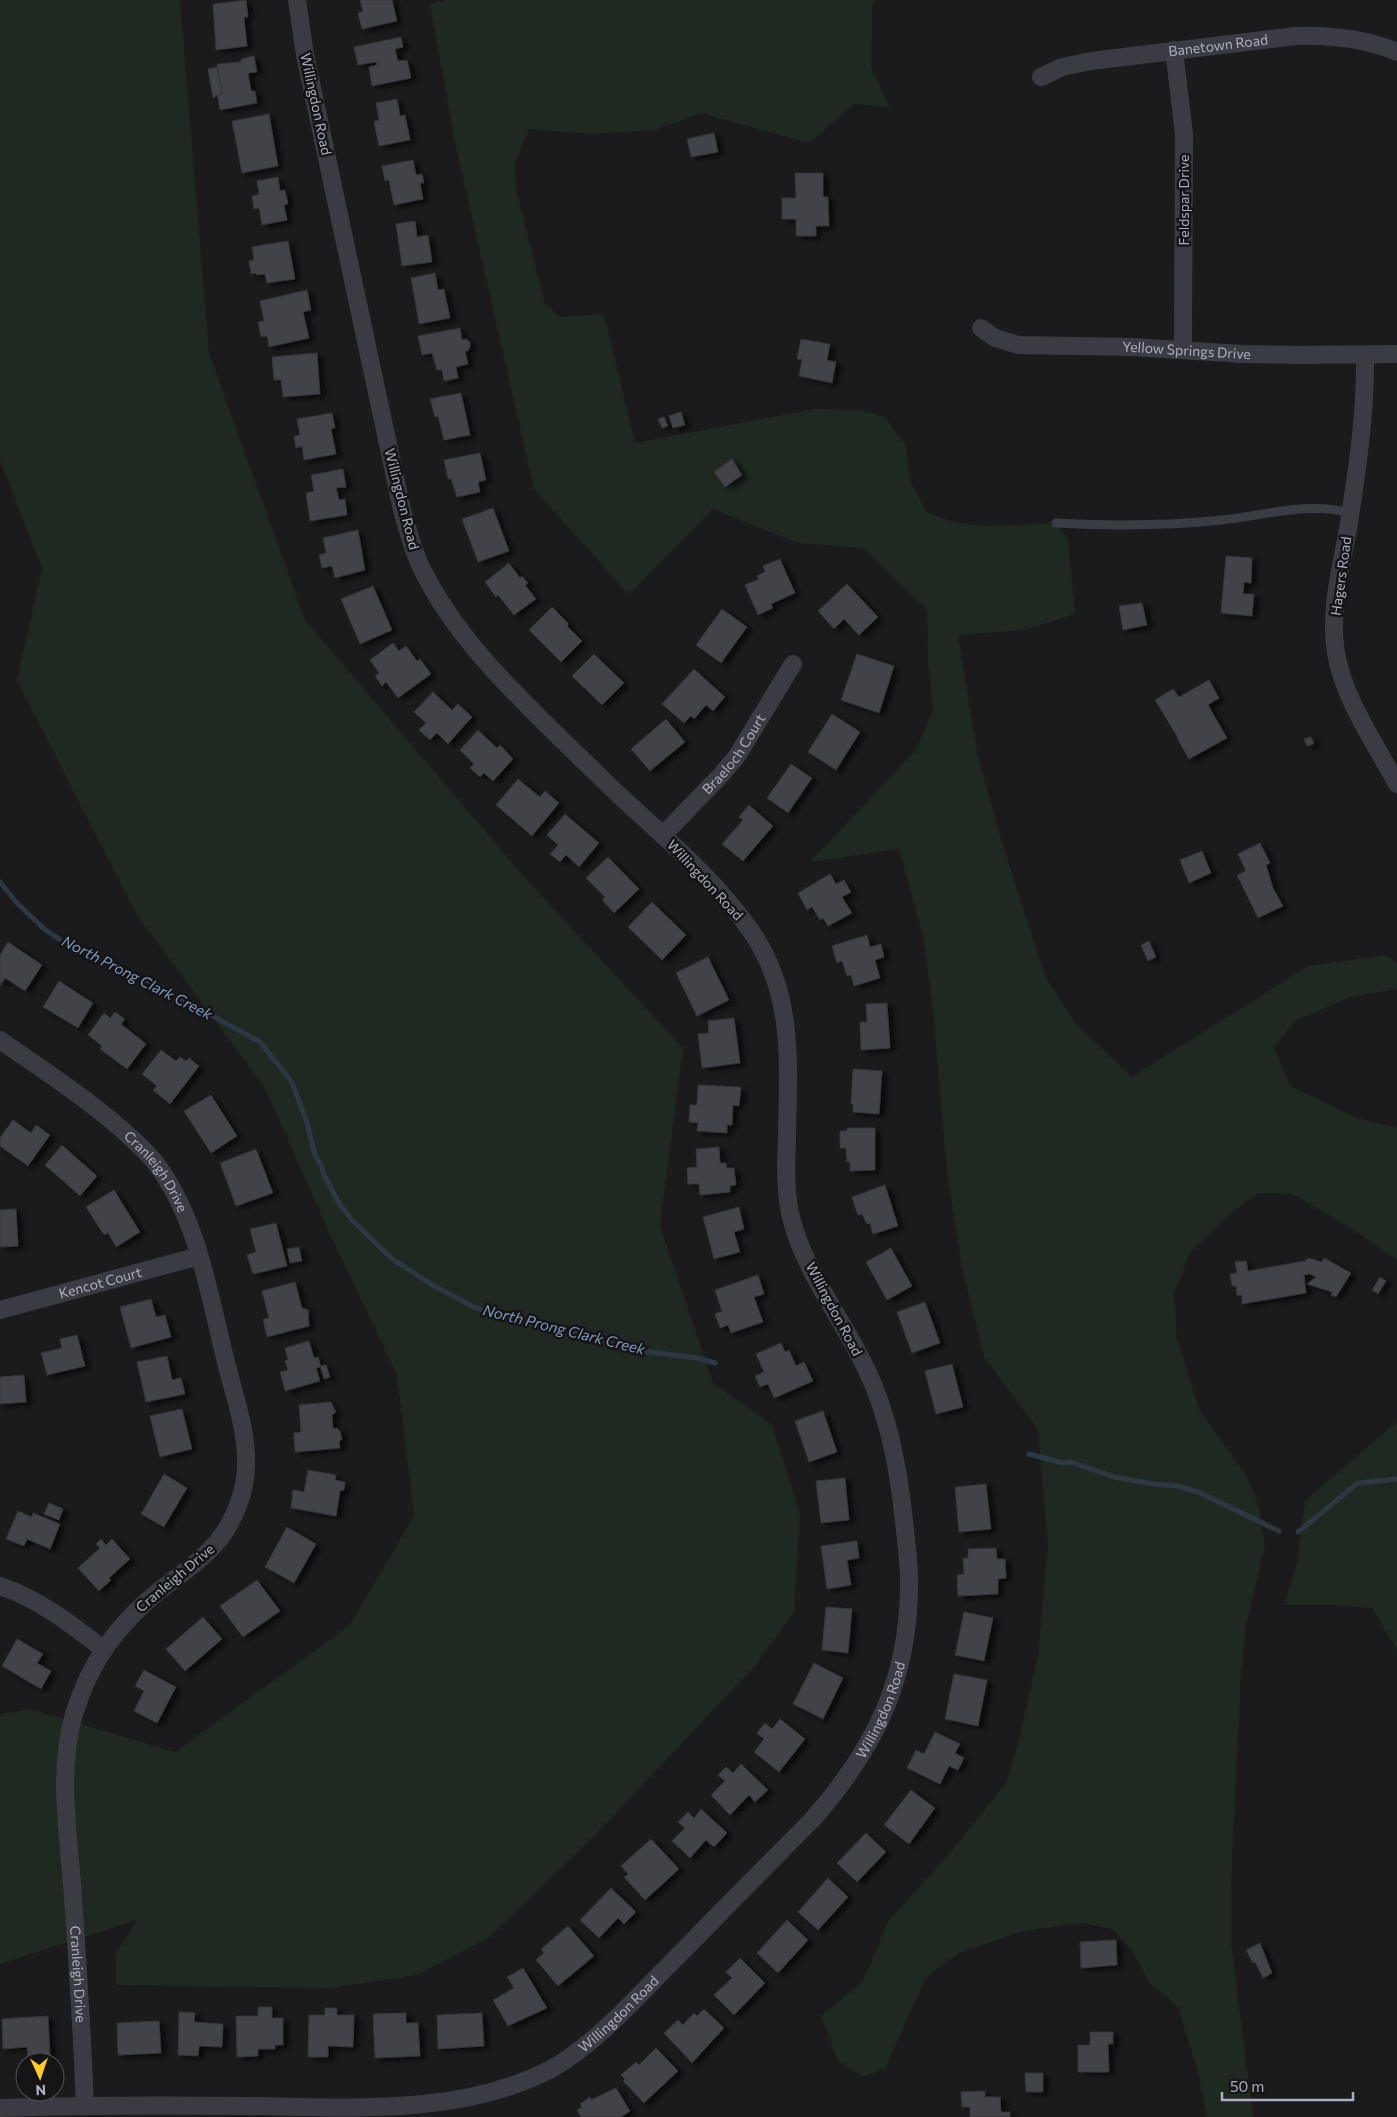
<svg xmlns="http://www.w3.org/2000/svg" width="1397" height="2117" font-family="Commissioner,sans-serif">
  <defs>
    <filter id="shadow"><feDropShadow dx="5.5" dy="3" stdDeviation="2.5" flood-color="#0009"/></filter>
  </defs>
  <rect width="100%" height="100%" fill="#1b1a1d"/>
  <g fill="#1f2922">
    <polygon points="0,0 180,0 209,353 305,620 527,880 683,1048 660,1226 713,1383 772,1425 800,1514 794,1612 755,1666 599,1831 490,1937 417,1975 331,1988 116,1985 116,1954 137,1920 0,1964 0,1714 30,1709 175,1752 349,1626 414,1516 397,1375 328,1230 265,1088 136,914 17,680 42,568 0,460"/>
    <path d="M448,0H874L872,6L871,67L890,107L854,104L809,143L701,113L655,130L591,134L529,129L515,162L516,189L545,304L560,317L604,314L635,443L814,409L860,410L885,417L906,446L910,481L927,512C968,532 1012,525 1056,523L1068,539L1075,614L1025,630L958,635L978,757L1003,846L1046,978L1076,1024L1132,1077L1308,966L1386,955L1397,963V989L1351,997L1295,1021L1274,1048L1290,1086L1357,1118L1397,1128V1260L1354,1230L1293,1194L1258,1193L1229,1215L1190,1253L1174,1294L1177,1338L1199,1409L1247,1477L1258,1504L1265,1545L1246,1626L1241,1673L1231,1883V1941L1253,2117H1207L1197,2069L1178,2007L1149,1982L1131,1949L1112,1929L1082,1923L1023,1931L959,1953L926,1977L885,2069L862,2077L838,2061L821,2016L863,1982L887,1923L954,1848L1006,1783L1019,1740L1038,1656L1048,1545L1038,1430L984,1357L962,1268L947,1171L933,1009L923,936L899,849L810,862L916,750L933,711L928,660L927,610L863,548L797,543L713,509L629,595L534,489L455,142L430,4Z"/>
    <polygon points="1397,1422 1397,1650 1372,1608 1334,1605 1284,1605 1297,1564 1305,1501"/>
  </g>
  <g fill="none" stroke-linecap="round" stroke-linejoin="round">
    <g stroke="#2e3843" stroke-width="5">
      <polyline points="0,882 16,902 43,928 72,948 157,985 260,1042 292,1082 307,1123 315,1155 322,1167 323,1173 340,1205 352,1220 391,1258 434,1286 474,1307 520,1322 578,1332 626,1349 697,1358 715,1363"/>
      <polyline points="1029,1454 1063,1463 1071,1462 1114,1477 1153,1484 1178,1486 1198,1492 1279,1531"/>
      <polyline points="1298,1532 1358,1483 1397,1479"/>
    </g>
  </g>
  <g fill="#424248" stroke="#353439" filter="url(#shadow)">
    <polygon points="246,0 248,17 244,17 247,46 216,50 213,4"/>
    <polygon points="360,0 392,0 397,21 362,29 358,13 363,12"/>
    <polygon points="401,37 403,47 395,49 398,61 407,60 411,78 372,86 369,67 377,65 376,62 358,65 354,47"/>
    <polygon points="254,56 257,72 248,73 251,91 255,91 257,103 220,110 217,94 222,93 217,64 241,62 241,59"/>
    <polygon points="217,67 222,93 213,98 208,69"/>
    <polygon points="397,99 400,116 405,115 410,140 379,146 374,122 379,120 376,103"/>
    <polygon points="269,114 278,166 242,173 232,121"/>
    <polygon points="714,133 718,152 691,157 687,139"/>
    <polygon points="413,160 416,175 422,174 424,183 420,183 423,199 394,205 389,180 385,181 382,166"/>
    <polygon points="795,173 823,173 823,197 828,197 829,226 816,226 816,236 796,236 796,219 782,219 782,198 796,198"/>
    <polygon points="278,177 280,191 285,190 288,204 284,205 287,220 262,225 259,208 254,209 252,196 259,194 257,181"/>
    <polygon points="415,221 417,237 428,235 432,262 402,266 396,224"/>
    <polygon points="288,241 295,279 267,283 265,274 257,275 256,273 251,274 249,261 254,260 252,247"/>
    <polygon points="435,273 438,290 444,289 450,318 419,324 411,278"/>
    <polygon points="307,290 311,310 303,312 309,338 269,347 267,336 261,337 258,322 264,321 260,301"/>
    <polygon points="460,328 462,340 466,339 470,342 470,347 468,351 465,351 468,364 456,367 458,378 444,381 442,370 437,370 432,353 422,355 418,336"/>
    <polygon points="801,339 830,344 827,360 836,362 832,383 799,376 802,360 797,359"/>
    <polygon points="317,353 320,394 283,397 281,380 274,380 272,357"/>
    <polygon points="461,393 470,435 444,440 438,416 435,417 430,399"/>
    <polygon points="681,412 685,425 673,428 669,416"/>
    <polygon points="332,413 335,428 331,429 336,454 304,460 302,446 296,448 294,436 300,435 297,419"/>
    <polygon points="664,417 668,426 662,428 658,419"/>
    <polygon points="480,453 486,480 478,482 480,492 457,497 451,479 448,479 444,460"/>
    <polygon points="732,459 742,475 725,487 714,472"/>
    <polygon points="343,469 346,487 336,488 339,500 345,499 347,515 310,521 306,493 314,491 311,475"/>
    <polygon points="493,508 509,551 478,562 462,519"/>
    <polygon points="358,530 365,570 335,578 332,566 322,568 319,555 326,553 323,538"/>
    <polygon points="1226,556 1252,558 1251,583 1244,582 1243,594 1254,594 1252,616 1221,613"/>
    <polygon points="780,559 795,593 771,604 773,608 758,615 745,585 759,579 757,576 765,572 763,566"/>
    <polygon points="509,563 520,578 522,576 528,583 525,585 536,599 514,615 498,595 496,597 485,582"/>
    <polygon points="847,584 878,617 859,635 844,619 834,629 818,611"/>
    <polygon points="373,586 392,630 360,644 341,599"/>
    <polygon points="1142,603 1147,625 1123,630 1119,606"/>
    <polygon points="552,607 569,624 567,626 582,641 561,662 529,630"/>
    <polygon points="722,609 747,627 721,663 696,645"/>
    <polygon points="393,643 399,651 406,646 417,661 420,659 431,674 398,698 386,682 382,686 375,676 379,673 370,660"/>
    <polygon points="594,654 624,683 602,705 572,676"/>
    <polygon points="857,654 894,666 879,713 841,700"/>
    <polygon points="694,669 725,697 713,711 706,705 694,719 691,716 684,723 662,704"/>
    <polygon points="1209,680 1219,698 1208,705 1227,738 1189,759 1177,738 1178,738 1155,700 1173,689 1179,697"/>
    <polygon points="433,692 452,710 458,704 472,717 448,744 437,733 430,740 419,730 426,723 414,712"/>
    <polygon points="832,714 860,732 836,770 808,752"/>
    <polygon points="666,719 685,742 650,771 631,749"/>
    <polygon points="478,730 497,748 500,745 513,759 493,781 484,773 480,777 470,768 474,764 460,750"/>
    <polygon points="1311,737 1314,744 1307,746 1304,739"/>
    <polygon points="791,764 812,778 788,813 767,798"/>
    <polygon points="518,779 540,797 545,791 559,803 532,836 496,805"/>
    <polygon points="749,805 773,826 743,861 722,844 743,820 739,817"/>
    <polygon points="565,814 599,843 579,867 566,855 560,862 550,854 558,845 547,835"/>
    <polygon points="1260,843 1270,863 1266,865 1273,888 1283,906 1258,918 1237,875 1246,871 1238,854"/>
    <polygon points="1202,851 1211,873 1189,883 1180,860"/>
    <polygon points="608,857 639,889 614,913 602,900 605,897 586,878"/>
    <polygon points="830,874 836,884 844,880 851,892 842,897 852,913 828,926 823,918 820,920 812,907 807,910 798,893"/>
    <polygon points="652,902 686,935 662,960 628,927"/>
    <polygon points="867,935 870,947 881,944 884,957 875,960 880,978 854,986 851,975 847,976 842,961 837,963 832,946"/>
    <polygon points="1149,941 1156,957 1148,961 1141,945"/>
    <polygon points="8,942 42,965 25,991 5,978 0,986 0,955"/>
    <polygon points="708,957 729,1000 697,1016 676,973"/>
    <polygon points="59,981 93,1003 78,1028 43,1007"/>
    <polygon points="887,1003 890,1048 861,1050 860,1022 867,1022 866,1004"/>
    <polygon points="115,1012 125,1019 121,1024 146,1044 127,1069 100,1049 102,1046 88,1035 104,1013 110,1018"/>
    <polygon points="734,1018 740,1063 702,1068 698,1034 709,1033 708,1021"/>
    <polygon points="161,1050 176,1061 180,1057 186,1061 189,1058 199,1066 170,1104 153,1090 157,1086 142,1074"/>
    <polygon points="853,1069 882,1071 879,1114 853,1112 853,1104 851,1104"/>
    <polygon points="698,1085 741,1087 739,1106 733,1105 732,1125 727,1125 727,1133 697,1131 698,1123 689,1122 690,1105 697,1105"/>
    <polygon points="211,1095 237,1136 211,1153 184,1111"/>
    <polygon points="13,1120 31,1133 36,1125 50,1135 28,1166 0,1146 0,1138"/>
    <polygon points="847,1128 875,1128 875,1170 850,1171 850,1162 847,1162 846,1148 840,1148 840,1131 847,1131"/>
    <polygon points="62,1145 97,1176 80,1196 45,1165"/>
    <polygon points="719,1147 720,1163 726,1163 727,1168 734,1168 736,1185 730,1186 730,1192 700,1195 699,1184 688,1184 687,1168 697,1167 696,1149"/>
    <polygon points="256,1149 273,1193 236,1206 220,1163"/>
    <polygon points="885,1185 898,1226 873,1234 870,1223 867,1224 862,1214 858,1215 852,1197"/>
    <polygon points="114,1190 140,1232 116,1247 108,1233 104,1235 86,1207"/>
    <polygon points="739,1207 744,1229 734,1232 740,1252 714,1259 703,1217"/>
    <polygon points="16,1209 18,1246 0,1247 0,1210"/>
    <polygon points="276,1223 287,1266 253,1274 247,1255 256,1252 250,1229"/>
    <polygon points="299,1247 302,1261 290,1263 287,1249"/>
    <polygon points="891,1248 912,1286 887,1300 866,1262"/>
    <polygon points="1308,1258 1322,1262 1324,1258 1351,1273 1336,1297 1331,1295 1332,1292 1307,1284 1316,1277 1310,1274 1304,1275 1306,1293 1242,1304 1242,1296 1237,1295 1236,1286 1232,1286 1230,1274 1237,1273 1235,1262 1246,1261 1248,1271 1305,1261"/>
    <polygon points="758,1275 764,1294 754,1297 763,1322 731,1333 728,1325 720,1328 715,1314 722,1311 715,1290"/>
    <polygon points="1380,1277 1386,1281 1378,1294 1372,1290"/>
    <polygon points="295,1282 302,1308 308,1310 309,1326 267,1337 263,1319 269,1318 262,1291"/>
    <polygon points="151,1299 156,1317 165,1315 171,1337 131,1348 120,1307"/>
    <polygon points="925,1302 940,1343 912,1353 897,1312"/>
    <polygon points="77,1335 85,1366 47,1375 41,1353 62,1348 60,1339"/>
    <polygon points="309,1341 314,1358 318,1357 321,1367 316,1368 320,1381 285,1391 280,1372 288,1370 285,1361 288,1359 285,1348"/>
    <polygon points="781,1343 785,1352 789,1350 796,1366 804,1362 813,1381 774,1398 768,1384 760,1387 755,1376 764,1372 756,1354"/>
    <polygon points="167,1356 172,1380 181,1378 185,1394 146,1402 137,1362"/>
    <polygon points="952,1364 963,1407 936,1414 925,1371"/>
    <polygon points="326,1365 330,1377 324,1379 320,1366"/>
    <polygon points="24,1375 26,1402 0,1404 0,1377"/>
    <polygon points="331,1402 336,1412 332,1415 333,1429 337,1428 340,1431 342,1439 339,1442 340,1448 295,1452 294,1433 301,1432 299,1405"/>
    <polygon points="182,1409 192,1449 160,1457 150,1416"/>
    <polygon points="823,1411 837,1452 809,1462 795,1421"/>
    <polygon points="308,1470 336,1475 335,1480 345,1482 344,1490 340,1491 336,1516 291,1508 293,1490 304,1492"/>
    <polygon points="164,1474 187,1488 164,1527 141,1514"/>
    <polygon points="845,1478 849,1520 821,1523 816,1481"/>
    <polygon points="986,1484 991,1529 959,1532 955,1487"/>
    <polygon points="49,1503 63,1509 59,1520 44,1514"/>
    <polygon points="18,1511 32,1517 33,1513 60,1524 50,1549 27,1539 24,1546 6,1539"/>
    <polygon points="287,1527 316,1544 294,1583 265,1567"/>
    <polygon points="101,1539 106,1545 112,1539 130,1559 109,1578 111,1580 99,1591 78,1568 100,1548 96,1544"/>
    <polygon points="857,1541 859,1558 847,1560 851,1585 827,1589 821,1546"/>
    <polygon points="996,1548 997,1559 1005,1559 1006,1578 998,1579 998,1594 958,1596 957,1575 964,1574 963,1558 968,1558 968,1549"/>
    <polygon points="257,1580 280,1611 243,1637 220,1606"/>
    <polygon points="826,1607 852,1609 848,1653 822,1650"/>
    <polygon points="964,1612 993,1618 984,1661 955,1655"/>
    <polygon points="203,1617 222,1639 185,1671 166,1649"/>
    <polygon points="17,1639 43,1654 37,1663 51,1671 41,1689 2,1666"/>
    <polygon points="814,1663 843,1678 823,1719 793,1704"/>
    <polygon points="144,1670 176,1687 157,1723 134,1711 144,1691 135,1686"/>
    <polygon points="954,1674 987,1680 978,1726 945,1719"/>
    <polygon points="780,1719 805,1739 779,1772 754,1752 764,1739 757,1733 765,1723 772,1729"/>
    <polygon points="935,1732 960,1744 955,1753 964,1758 958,1770 949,1766 940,1784 907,1768 916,1750 924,1754"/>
    <polygon points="741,1764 768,1790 755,1802 749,1795 730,1815 711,1795 725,1781 718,1775 726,1767 733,1773"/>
    <polygon points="911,1790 935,1808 909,1844 884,1825"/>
    <polygon points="701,1809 727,1833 714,1847 706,1840 690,1858 672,1841 685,1828 678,1822 688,1812 694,1818"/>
    <polygon points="866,1833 886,1852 857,1882 837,1863"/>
    <polygon points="651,1839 679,1869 645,1900 624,1877 628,1874 621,1866"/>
    <polygon points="828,1878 848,1897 818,1930 798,1912"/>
    <polygon points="611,1888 636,1912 624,1924 618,1918 599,1938 580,1920"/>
    <polygon points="787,1920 808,1940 778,1973 757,1953"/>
    <polygon points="568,1926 594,1956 558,1986 536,1960 544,1953 541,1949"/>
    <polygon points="1116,1940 1117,1965 1081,1968 1080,1942"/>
    <polygon points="1260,1943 1272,1973 1263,1978 1255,1962 1253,1963 1246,1950"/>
    <polygon points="740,1958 765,1983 734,2015 714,1995 732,1978 726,1972"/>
    <polygon points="523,1968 547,2008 508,2026 493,2000 514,1988 507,1977"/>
    <polygon points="258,2007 272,2007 272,2018 283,2018 283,2045 275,2045 275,2049 258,2049 258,2056 237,2057 236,2016 258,2016"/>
    <polygon points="325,2008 337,2008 337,2015 354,2015 353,2047 328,2046 328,2057 308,2057 309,2015 325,2015"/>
    <polygon points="704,2009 724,2028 692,2063 664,2033 678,2020 683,2025 694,2013 697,2016"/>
    <polygon points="179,2012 195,2013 194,2022 223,2024 222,2047 199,2046 198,2056 178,2055"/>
    <polygon points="406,2013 406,2023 418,2023 420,2056 375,2058 373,2014"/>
    <polygon points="482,2013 484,2046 438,2049 437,2015"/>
    <polygon points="48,2016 50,2057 28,2058 27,2047 3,2049 2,2019"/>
    <polygon points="159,2021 161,2053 118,2055 117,2023"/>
    <polygon points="1090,2032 1113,2032 1113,2044 1108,2044 1109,2072 1078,2072 1078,2045 1090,2045"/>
    <polygon points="656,2048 678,2071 644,2103 623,2081 625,2079 621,2075 636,2062 639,2065"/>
    <polygon points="1025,2073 1043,2073 1043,2092 1026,2092"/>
    <polygon points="616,2088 630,2111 621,2117 581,2117 577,2110 582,2107 580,2104 590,2097 591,2100"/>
    <polygon points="985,2091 985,2097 1000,2097 1001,2112 1010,2112 1010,2117 970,2117 970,2107 962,2107 961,2092"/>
  </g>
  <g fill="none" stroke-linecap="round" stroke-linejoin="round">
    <path stroke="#3b3b43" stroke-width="9" d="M1056,523C1112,526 1166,526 1221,520C1263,516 1309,501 1350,513"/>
    <g stroke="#3b3b43" stroke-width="18">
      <polyline points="1174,50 1184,134 1183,349"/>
      <path id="s1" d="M1041,77L1062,67L1091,61L1295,36C1330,35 1364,38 1397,52"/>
      <path id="s2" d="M981,328L995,338L1018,345L1132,347L1243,354L1300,355L1397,354"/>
      <path d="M1365,355C1366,413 1357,471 1348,529C1341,569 1329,612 1336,653C1344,700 1375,743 1397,784"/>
      <path id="s3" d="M663,835L721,775L737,756L793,664"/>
      <path id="s4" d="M0,1040C40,1068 82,1095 119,1127C131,1138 144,1149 154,1161C198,1217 209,1295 226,1362C234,1395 247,1430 246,1464C246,1485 240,1504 230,1523C214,1553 186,1570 160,1590C117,1625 91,1660 74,1714C57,1772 69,1837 73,1897C78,1966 82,2035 85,2105"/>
      <path id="s5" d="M0,1310L199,1256"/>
      <path d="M0,1586C39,1599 71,1624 103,1649"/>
      <path id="s6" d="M0,2108C82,2105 163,2105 245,2106C348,2107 461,2117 553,2068C598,2041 633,2001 670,1964C717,1916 765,1867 813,1819C875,1748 910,1678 909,1581C909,1561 906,1541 904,1521C899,1472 890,1420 869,1375C845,1321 803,1272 790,1213C785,1188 786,1163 787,1138C788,1066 795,997 753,934C721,887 676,847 634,809C608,785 583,760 558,736C506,685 453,633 421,567C412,549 408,529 402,510L305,55L297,0"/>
    </g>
  </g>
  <g text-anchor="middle" stroke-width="5" stroke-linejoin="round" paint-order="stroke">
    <g font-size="14" fill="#acb0be" stroke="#151518">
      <text dy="5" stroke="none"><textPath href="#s1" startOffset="181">Banetown Road</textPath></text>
      <text transform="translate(316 104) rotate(78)" y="5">Willingdon Road</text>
      <text transform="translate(1184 200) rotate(-90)" y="5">Feldspar Drive</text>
      <text dy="5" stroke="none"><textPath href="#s2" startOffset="210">Yellow Springs Drive</textPath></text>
      <text transform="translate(402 499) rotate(76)" y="5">Willingdon Road</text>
      <text transform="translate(1341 576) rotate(-82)" y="5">Hagers Road</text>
      <text dy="5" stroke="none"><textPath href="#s3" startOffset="108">Braeloch Court</textPath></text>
      <text transform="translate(705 880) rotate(47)" y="5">Willingdon Road</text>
      <text dy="5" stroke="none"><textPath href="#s4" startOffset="206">Cranleigh Drive</textPath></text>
      <text dy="5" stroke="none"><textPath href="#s5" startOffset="104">Kencot Court</textPath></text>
      <text transform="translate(834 1309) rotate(62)" y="5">Willingdon Road</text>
      <text transform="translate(175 1578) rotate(-40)" y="5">Cranleigh Drive</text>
      <text dy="5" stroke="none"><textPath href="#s6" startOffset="1049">Willingdon Road</textPath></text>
      <text dy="5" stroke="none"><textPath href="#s4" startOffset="1090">Cranleigh Drive</textPath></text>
      <text dy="5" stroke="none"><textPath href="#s6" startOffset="644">Willingdon Road</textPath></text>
    </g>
    <g font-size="15" font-style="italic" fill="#809abb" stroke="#151518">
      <text transform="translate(137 978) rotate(27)" y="5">North Prong Clark Creek</text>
      <text transform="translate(564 1330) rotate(14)" y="5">North Prong Clark Creek</text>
    </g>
  </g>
  <g transform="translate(40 2077) rotate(177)"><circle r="24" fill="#151518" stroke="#51535a"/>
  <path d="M0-4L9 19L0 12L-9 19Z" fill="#ffcc30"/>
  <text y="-8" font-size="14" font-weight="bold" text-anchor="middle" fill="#acb0be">N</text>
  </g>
  <path d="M1222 2092v8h131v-8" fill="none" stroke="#acb0be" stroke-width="2.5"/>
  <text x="1230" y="2092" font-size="15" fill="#acb0be" stroke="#151518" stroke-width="4" paint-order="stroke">50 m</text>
</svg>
